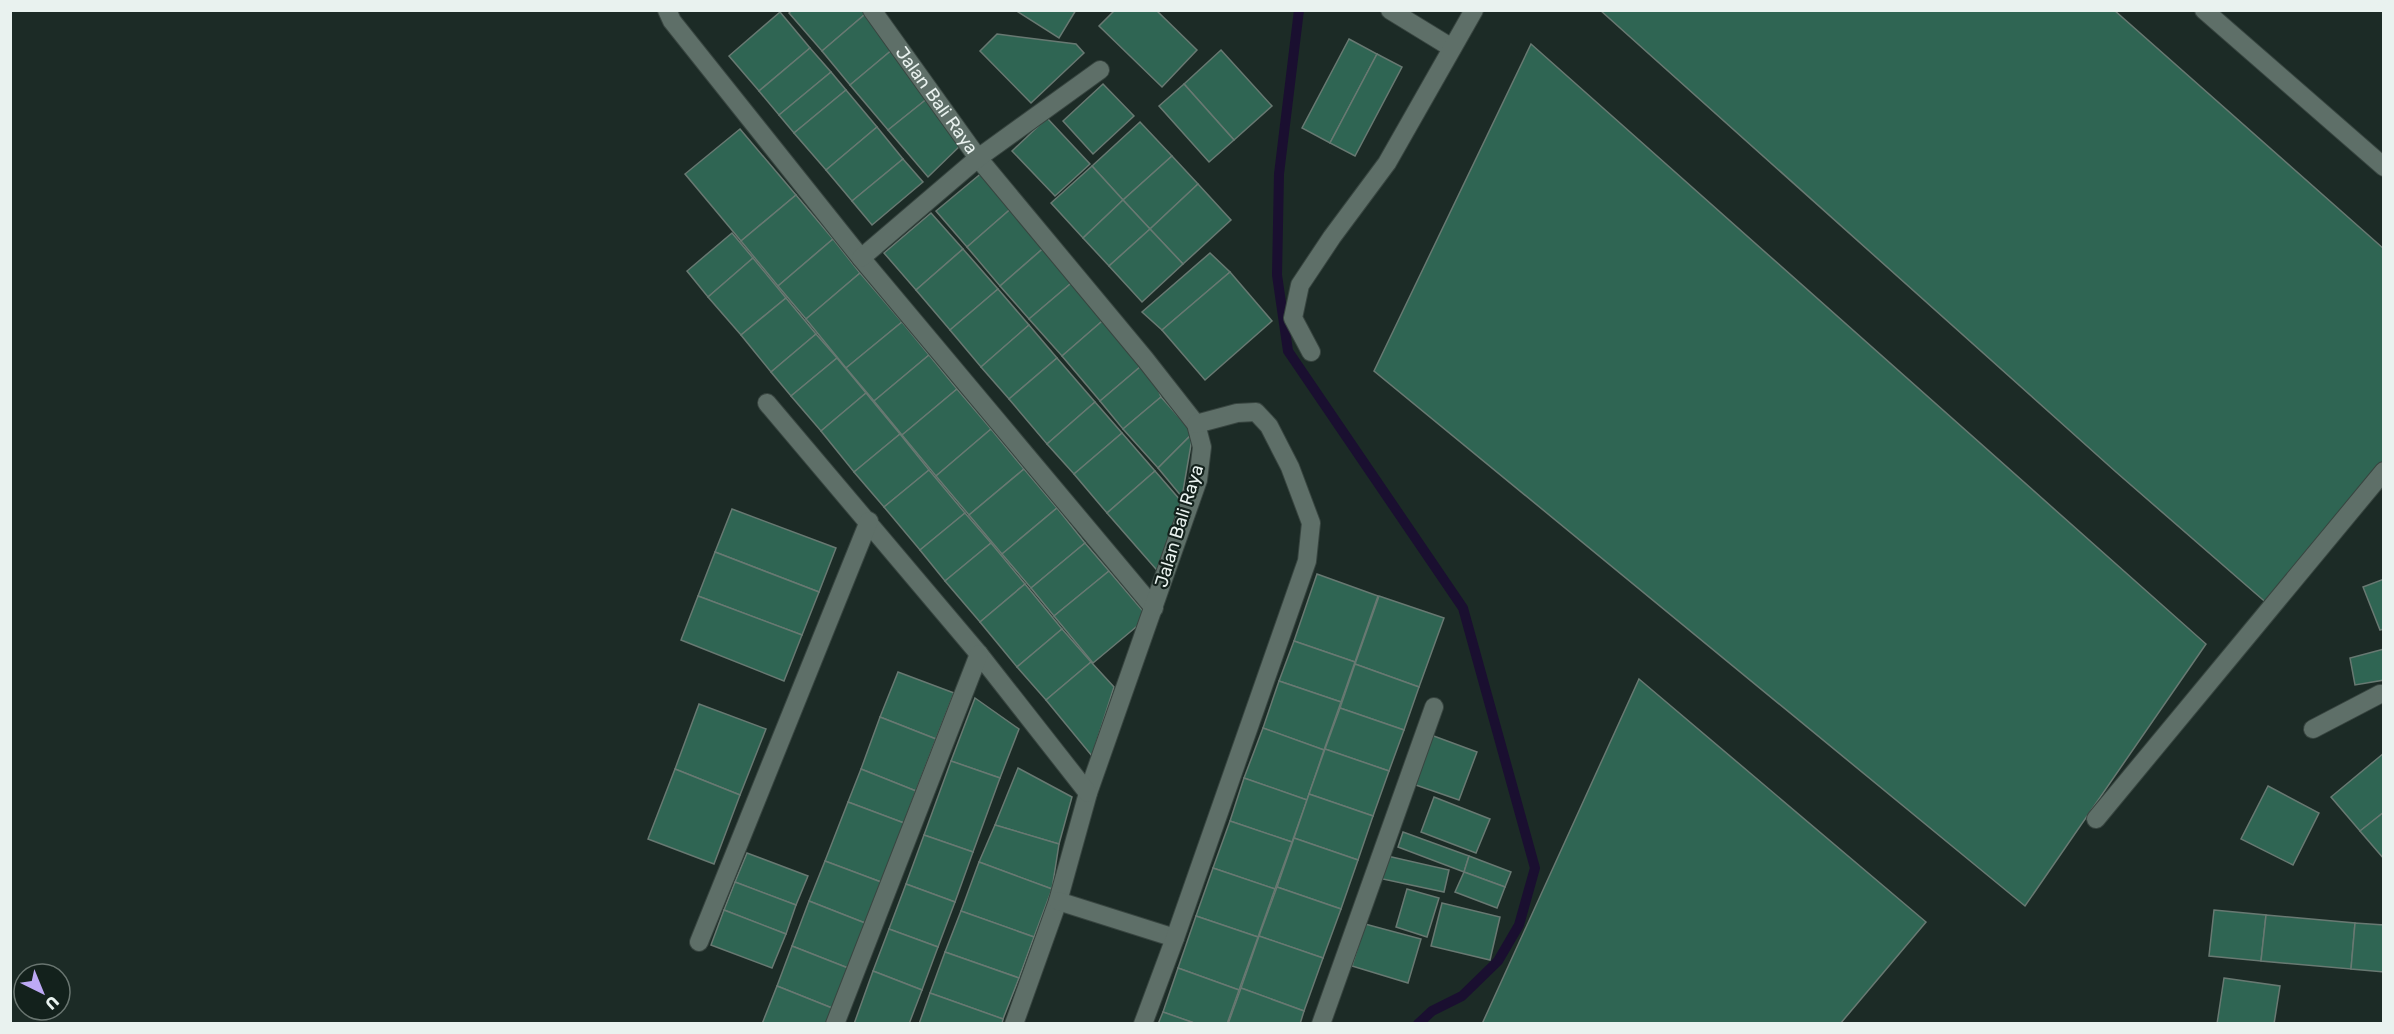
<svg xmlns="http://www.w3.org/2000/svg" width="2394" height="1034" font-family="Rubik,sans-serif">
  <rect width="100%" height="100%" fill="#1c2b26"/>
  <g fill="none" stroke-linecap="round" stroke-linejoin="round">
    <polyline stroke="#1a0f30" stroke-width="10" points="1299,10 1279,174 1277,275 1288,351 1463,608 1535,868 1519,925 1498,961 1462,996 1432,1011 1418,1024"/>
  </g>
  <g fill="#2f6553" stroke="#687972" stroke-width="1.5">
    <polygon points="792,10 870,10 822,51 789,13"/>
    <polygon points="870,10 893,49 850,85 822,51"/>
    <polygon points="1015,10 1076,10 1059,38"/>
    <polygon points="1115,10 1156,10 1197,50 1162,87 1099,26"/>
    <polygon points="1600,10 2114,10 2384,249 2384,461 2270,606 2116,472"/>
    <polygon points="780,12 810,48 759,91 729,56"/>
    <polygon points="997,34 1076,44 1084,53 1031,103 980,51"/>
    <polygon points="1349,39 1377,54 1330,143 1302,128"/>
    <polygon points="1531,44 2206,644 2025,906 1374,371"/>
    <polygon points="810,48 831,72 779,115 759,91"/>
    <polygon points="893,49 928,98 888,130 850,85"/>
    <polygon points="1221,50 1272,106 1234,140 1184,84"/>
    <polygon points="1377,54 1402,67 1355,156 1330,143"/>
    <polygon points="831,72 846,90 794,133 779,115"/>
    <polygon points="1103,84 1134,116 1093,154 1063,121"/>
    <polygon points="1184,84 1234,140 1209,162 1159,106"/>
    <polygon points="846,90 877,127 826,170 794,133"/>
    <polygon points="928,98 962,144 928,177 888,130"/>
    <polygon points="1047,118 1090,164 1055,196 1012,151"/>
    <polygon points="1140,122 1172,156 1123,200 1092,166"/>
    <polygon points="877,127 903,159 852,201 826,170"/>
    <polygon points="740,129 796,195 741,241 685,174"/>
    <polygon points="1172,156 1198,184 1150,229 1123,200"/>
    <polygon points="903,159 923,182 872,225 852,201"/>
    <polygon points="1092,166 1123,200 1083,238 1051,203"/>
    <polygon points="984,171 1014,206 967,247 936,211"/>
    <polygon points="1198,184 1231,220 1183,264 1150,229"/>
    <polygon points="796,195 833,239 778,286 741,241"/>
    <polygon points="1123,200 1150,229 1109,266 1083,238"/>
    <polygon points="1014,206 1047,245 1000,286 967,247"/>
    <polygon points="931,213 963,249 916,290 884,253"/>
    <polygon points="1150,229 1183,264 1142,302 1109,266"/>
    <polygon points="732,233 753,258 708,297 687,271"/>
    <polygon points="833,239 860,273 806,319 778,286"/>
    <polygon points="1047,245 1076,279 1029,319 1000,286"/>
    <polygon points="963,249 998,289 950,330 916,290"/>
    <polygon points="1210,253 1230,272 1162,330 1142,312"/>
    <polygon points="753,258 786,298 741,335 708,297"/>
    <polygon points="1230,272 1272,321 1205,380 1162,330"/>
    <polygon points="860,273 902,322 846,368 806,319"/>
    <polygon points="1076,279 1108,316 1062,356 1029,319"/>
    <polygon points="998,289 1029,325 981,367 950,330"/>
    <polygon points="786,298 816,334 771,372 741,335"/>
    <polygon points="1108,316 1147,361 1100,401 1062,356"/>
    <polygon points="902,322 929,355 874,401 846,368"/>
    <polygon points="1029,325 1057,358 1009,399 981,367"/>
    <polygon points="816,334 837,358 791,396 771,372"/>
    <polygon points="929,355 957,389 902,435 874,401"/>
    <polygon points="837,358 866,393 821,431 791,396"/>
    <polygon points="1057,358 1095,402 1047,444 1009,399"/>
    <polygon points="1147,361 1161,397 1123,429 1100,401"/>
    <polygon points="957,389 991,429 936,476 902,435"/>
    <polygon points="866,393 900,434 854,472 821,431"/>
    <polygon points="1161,397 1193,433 1158,468 1123,429"/>
    <polygon points="1095,402 1122,433 1074,474 1047,444"/>
    <polygon points="991,429 1024,469 969,515 936,476"/>
    <polygon points="1122,433 1155,471 1107,513 1074,474"/>
    <polygon points="1193,433 1182,497 1158,468"/>
    <polygon points="900,434 929,470 884,507 854,472"/>
    <polygon points="1024,469 1057,508 1002,554 969,515"/>
    <polygon points="929,470 965,513 920,550 884,507"/>
    <polygon points="1155,471 1181,501 1162,576 1107,513"/>
    <polygon points="1057,508 1085,543 1031,588 1002,554"/>
    <polygon points="732,509 836,548 819,592 715,552"/>
    <polygon points="965,513 991,543 945,581 920,550"/>
    <polygon points="991,543 1025,584 980,622 945,581"/>
    <polygon points="1085,543 1109,571 1054,616 1031,588"/>
    <polygon points="715,552 819,592 802,635 698,596"/>
    <polygon points="1109,571 1148,617 1093,663 1054,616"/>
    <polygon points="1317,574 1378,596 1355,662 1294,641"/>
    <polygon points="2384,579 2384,629 2380,630 2363,587"/>
    <polygon points="1025,584 1062,629 1017,667 980,622"/>
    <polygon points="698,596 802,635 784,681 681,640"/>
    <polygon points="1379,596 1444,618 1419,687 1355,664"/>
    <polygon points="1062,629 1091,662 1046,700 1017,667"/>
    <polygon points="1294,641 1355,662 1341,702 1279,681"/>
    <polygon points="2384,649 2384,680 2355,685 2350,658"/>
    <polygon points="1091,662 1114,687 1092,756 1046,700"/>
    <polygon points="1355,664 1419,687 1404,730 1340,708"/>
    <polygon points="898,672 954,693 936,739 880,717"/>
    <polygon points="1639,679 1926,922 1840,1024 1482,1024"/>
    <polygon points="1279,681 1341,702 1324,750 1263,728"/>
    <polygon points="975,698 1019,729 1000,778 951,761"/>
    <polygon points="699,704 766,729 740,795 675,769"/>
    <polygon points="1340,708 1404,730 1389,771 1325,749"/>
    <polygon points="880,717 936,739 916,791 861,769"/>
    <polygon points="1263,728 1324,750 1307,800 1244,778"/>
    <polygon points="1431,735 1477,752 1459,800 1413,784"/>
    <polygon points="1325,749 1389,771 1373,816 1309,794"/>
    <polygon points="2384,753 2384,812 2360,831 2331,797"/>
    <polygon points="951,761 1000,778 973,852 924,835"/>
    <polygon points="1018,768 1072,797 1059,844 995,825"/>
    <polygon points="675,769 740,795 714,864 648,839"/>
    <polygon points="861,769 916,791 904,823 848,802"/>
    <polygon points="1244,778 1307,800 1292,842 1230,821"/>
    <polygon points="2268,786 2319,813 2293,865 2241,839"/>
    <polygon points="1309,794 1373,816 1358,860 1294,838"/>
    <polygon points="1434,797 1490,819 1476,853 1421,832"/>
    <polygon points="848,802 904,823 881,882 825,861"/>
    <polygon points="2384,812 2384,859 2360,831"/>
    <polygon points="1230,821 1292,842 1275,889 1213,868"/>
    <polygon points="995,825 1059,844 1052,889 979,862"/>
    <polygon points="1403,832 1469,856 1464,872 1398,847"/>
    <polygon points="924,835 973,852 955,902 906,884"/>
    <polygon points="1294,838 1358,860 1341,909 1277,887"/>
    <polygon points="747,853 808,876 796,905 735,882"/>
    <polygon points="1383,855 1449,870 1444,892 1378,878"/>
    <polygon points="1469,856 1511,872 1505,887 1464,872"/>
    <polygon points="825,861 881,882 865,923 809,901"/>
    <polygon points="979,862 1052,889 1034,937 961,911"/>
    <polygon points="1213,868 1275,889 1258,937 1196,916"/>
    <polygon points="1464,872 1505,887 1497,908 1455,892"/>
    <polygon points="735,882 796,905 786,934 724,910"/>
    <polygon points="906,884 955,902 938,947 889,929"/>
    <polygon points="1277,887 1341,909 1323,958 1259,936"/>
    <polygon points="1407,889 1439,898 1427,937 1396,927"/>
    <polygon points="809,901 865,923 848,968 792,946"/>
    <polygon points="1442,903 1500,917 1490,960 1431,946"/>
    <polygon points="724,910 786,934 772,968 711,945"/>
    <polygon points="2214,910 2266,915 2261,961 2209,956"/>
    <polygon points="961,911 1034,937 1019,978 945,952"/>
    <polygon points="2266,915 2355,923 2351,969 2261,961"/>
    <polygon points="1196,916 1258,937 1239,990 1178,968"/>
    <polygon points="2355,923 2384,925 2384,972 2351,969"/>
    <polygon points="1365,924 1421,939 1408,983 1352,966"/>
    <polygon points="889,929 938,947 922,990 873,971"/>
    <polygon points="1259,936 1323,958 1304,1011 1241,988"/>
    <polygon points="792,946 848,968 832,1008 777,986"/>
    <polygon points="945,952 1019,978 1003,1019 930,993"/>
    <polygon points="1178,968 1239,990 1227,1024 1197,1024 1163,1012"/>
    <polygon points="873,971 922,990 909,1024 854,1024"/>
    <polygon points="2224,978 2280,986 2274,1024 2217,1024"/>
    <polygon points="777,986 832,1008 826,1024 762,1024"/>
    <polygon points="1241,988 1304,1011 1300,1024 1228,1024"/>
    <polygon points="930,993 1003,1019 1002,1024 919,1024"/>
    <polygon points="1163,1012 1197,1024 1158,1024"/>
  </g>
  <g fill="none" stroke-linecap="round" stroke-linejoin="round">
    <defs>
      <g id="minor">
        <polyline points="667,10 672,21 861,258 1154,608"/>
        <path id="s1" d="M872,10L978,158L1145,359L1196,424L1202,447L1198,480L1088,793L1058,901L1014,1024"/>
        <polyline points="1390,10 1452,48"/>
        <polyline points="2204,10 2384,167"/>
        <polyline points="861,258 978,158 1100,70"/>
        <polyline points="1311,352 1293,318 1300,285 1332,237 1387,163 1474,10"/>
        <polyline points="767,403 979,654 1088,793"/>
        <polyline points="2313,729 2380,694 2384,694"/>
        <polyline points="2096,819 2384,471"/>
        <polyline points="1058,901 1175,938"/>
        <polyline points="699,942 869,521"/>
        <polyline points="835,1024 979,654"/>
        <polyline points="1143,1024 1175,938 1307,561 1311,523 1290,467 1269,426 1256,412 1237,413 1196,424"/>
        <polyline points="1321,1024 1434,707"/>
      </g>
    </defs>
    <use href="#minor" stroke="#384540" stroke-width="20"/>
    <use href="#minor" stroke="#5e6f68" stroke-width="18"/>
  </g>
  <g text-anchor="middle" stroke-width="4.5" stroke-linejoin="round" paint-order="stroke">
    <g font-size="18" fill="#e9f2ef" stroke="#13211c">
      <text dy="6" stroke="none"><textPath href="#s1" startOffset="111">Jalan Bali Raya</textPath></text>
      <text transform="translate(1179 526) rotate(-73)" y="6">Jalan Bali Raya</text>
    </g>
  </g>
  <rect width="2394" height="1034" fill="none" stroke="#e9f2ef" stroke-width="24"/>
  <g transform="translate(42 992) rotate(137)"><circle r="28" fill="#13211c" stroke="#697570" stroke-width="1.5"/>
  <path d="M0-4.5L10 22L0 15L-10 22Z" fill="#bda9f5"/>
  <text y="-9" font-size="16" font-weight="bold" text-anchor="middle" fill="#e9f2ef">U</text>
  </g>
</svg>
